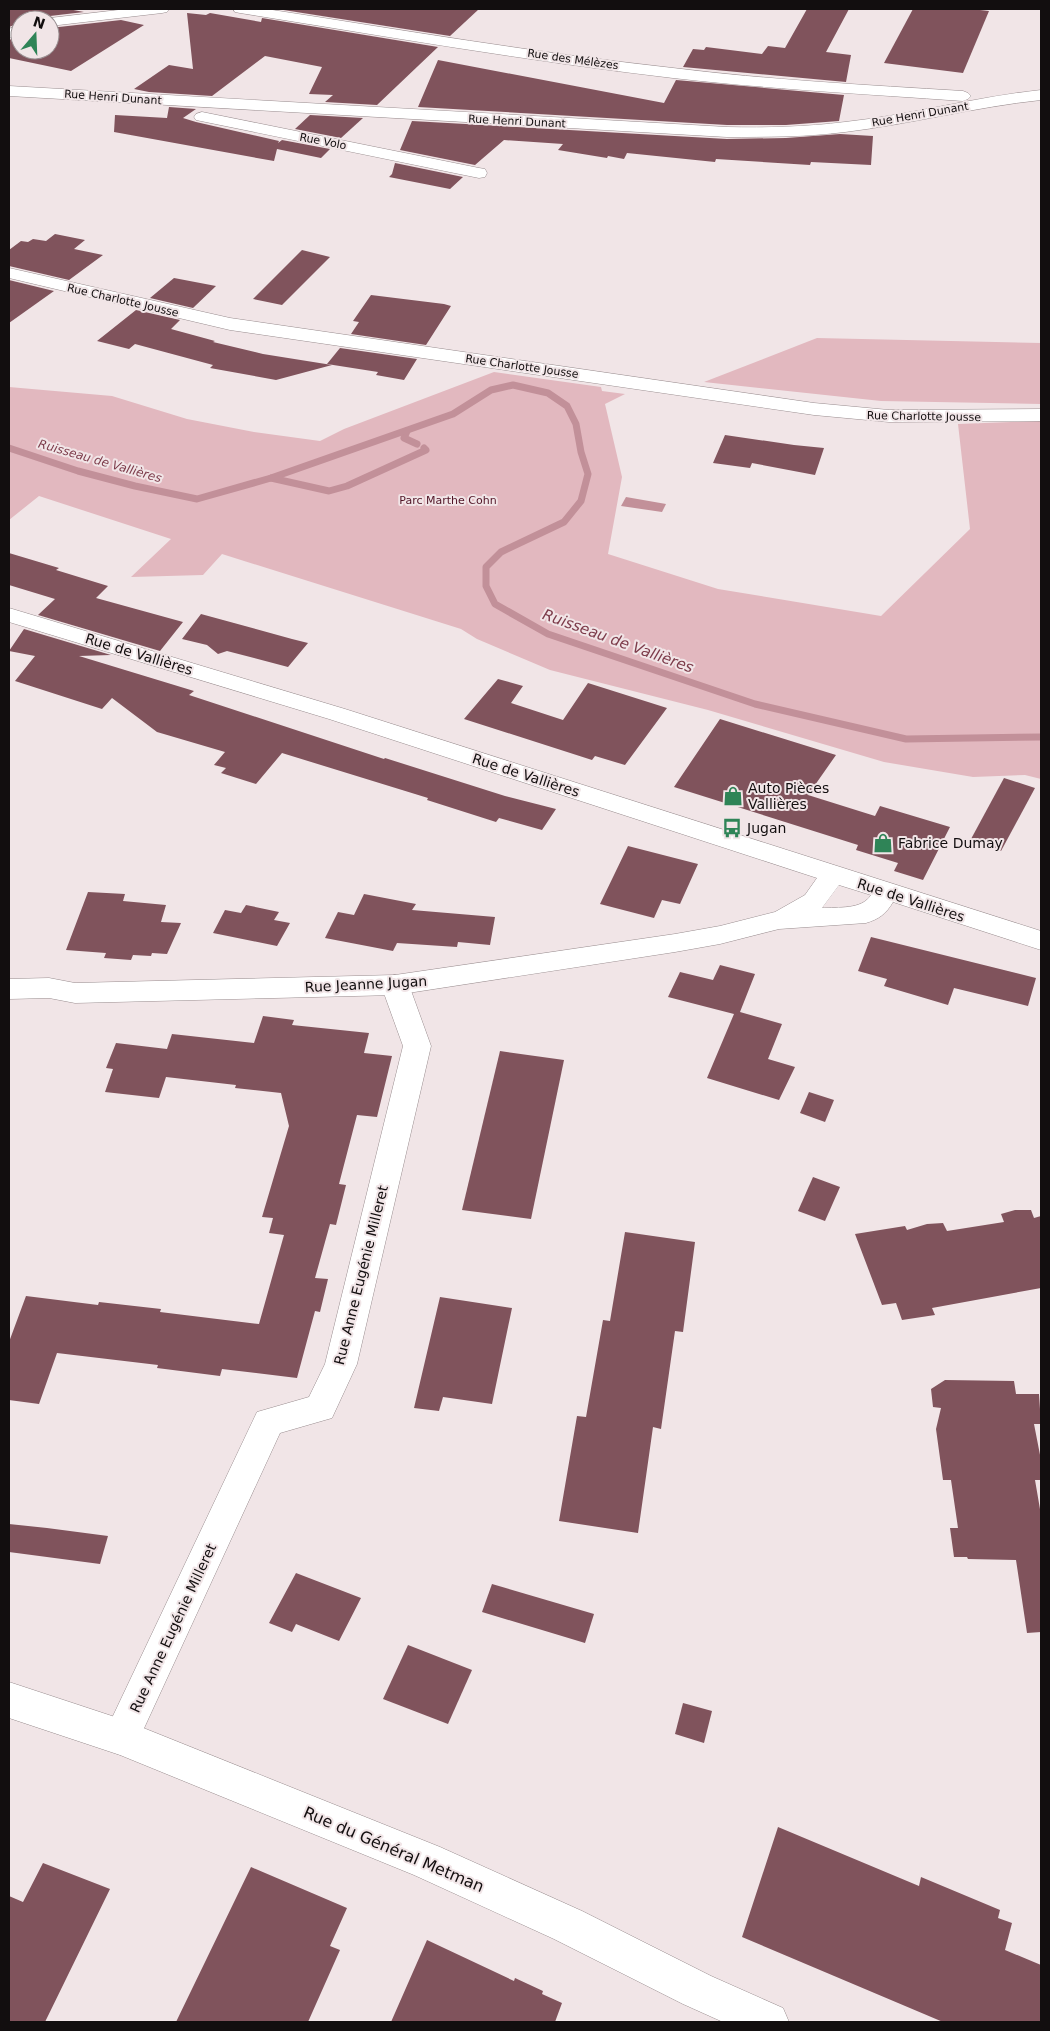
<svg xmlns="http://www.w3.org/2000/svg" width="1050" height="2031" font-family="'DejaVu Sans',sans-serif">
  <rect width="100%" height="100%" fill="#f1e5e7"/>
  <g fill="#e2b8bf">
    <polygon points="817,338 1041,343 1041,404 881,401 704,382"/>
    <polygon points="494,372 601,387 602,391 625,394 605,404 622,477 608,554 718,589 881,616 970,529 958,424 1041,421 1041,779 1025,775 973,777 884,762 708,710 550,670 477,639 461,629 222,554 203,575 131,577 171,539 39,496 9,520 9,387 112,396 187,419 254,432 320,441 344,429"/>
  </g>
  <polygon fill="#c29099" points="626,497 666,504 662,512 621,506"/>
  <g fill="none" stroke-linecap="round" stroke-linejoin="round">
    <g stroke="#c29099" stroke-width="7">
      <polyline points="407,431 404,438 417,444"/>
      <polyline points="9,448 78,471 135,486 197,499 271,478 453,414 491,390 513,385 548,393 567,406 576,424 581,452 588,474 581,501 564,522 501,552 486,567 486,586 495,604 548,634 755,704 906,739 1041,737"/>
      <polyline points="271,478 329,491 347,486 426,450 424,448"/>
    </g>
  </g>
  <g fill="#80535c">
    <polygon points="9,9 68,9 84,12 50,16 42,20 20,20 20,23 9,27"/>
    <polygon points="277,9 479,9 450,36"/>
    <polygon points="807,9 849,9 826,52 851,55 846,82 683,67 693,49 704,50 706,47 762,54 768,46 785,48"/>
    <polygon points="913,9 971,9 989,11 963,73 884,63"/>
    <polygon points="187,13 206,15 210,13 261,22 262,18 438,47 377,105 325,102 333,95 309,94 322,67 265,56 212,96 149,92 134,89 169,65 193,69"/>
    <polygon points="121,20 144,25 71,71 9,58 9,40 20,36 20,50 50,50 50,28"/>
    <polygon points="438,60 664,103 676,80 844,95 839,121 786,125 727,125 418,107"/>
    <polygon points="169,107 196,109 183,118 196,122 279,141 278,143 282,140 330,149 321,158 277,149 274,161 114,132 115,115 167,118"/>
    <polygon points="310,115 363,118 341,138 295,129"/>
    <polygon points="412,121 727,139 786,138 840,134 873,136 871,165 811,162 810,165 716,159 715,162 627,153 624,159 608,156 607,158 558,150 563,144 504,140 475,165 400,150"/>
    <polygon points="395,163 463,177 450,189 389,177 392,174"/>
    <polygon points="55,234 85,240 74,249 103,255 69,280 9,266 9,250 21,241 28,242 33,239 46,241"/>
    <polygon points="302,250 330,257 282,305 253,299"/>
    <polygon points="174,278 216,286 193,308 150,298"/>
    <polygon points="9,280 54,291 9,323"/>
    <polygon points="371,295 444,304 451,306 426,345 351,334 359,322 353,321"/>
    <polygon points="136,310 180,320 171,329 215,341 213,342 263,354 332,365 276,380 210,368 213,365 135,344 129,349 97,341"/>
    <polygon points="340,348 417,359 404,380 376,375 378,372 327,364"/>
    <polygon points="725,435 794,445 824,448 815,475 752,463 750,468 713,463"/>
    <polygon points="9,553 59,568 56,570 108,586 96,598 183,622 160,651 38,615 55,599 9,585"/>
    <polygon points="201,614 292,639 308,643 288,667 227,651 218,654 207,645 182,639"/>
    <polygon points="24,629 111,655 79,656 194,691 189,695 384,759 385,758 505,796 556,809 542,830 499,818 496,822 427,800 428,798 282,753 256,784 221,773 226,768 214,765 225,752 157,732 112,698 102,709 15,681 35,656 9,651"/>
    <polygon points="498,679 523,686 511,703 563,720 588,683 667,708 625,765 595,756 592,760 464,719"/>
    <polygon points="720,719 836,755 808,795 875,816 880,806 950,827 923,880 894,871 898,863 856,850 858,845 674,787"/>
    <polygon points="1004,778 1035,788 1001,851 971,839"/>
    <polygon points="628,846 698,864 680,904 662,900 654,918 600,904"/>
    <polygon points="88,892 125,894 123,901 166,905 161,922 181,923 167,954 152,953 151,956 133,955 131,960 104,958 106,953 66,950"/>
    <polygon points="364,894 416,904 412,910 495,917 490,945 458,942 457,947 397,943 393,951 325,938 338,912 354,915"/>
    <polygon points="246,905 279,912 274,920 290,923 277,946 213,933 225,910 241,913"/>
    <polygon points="871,937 1036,978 1028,1006 954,988 948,1005 884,986 887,979 858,971"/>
    <polygon points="720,965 755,974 740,1012 782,1024 768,1059 795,1067 779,1100 707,1078 734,1014 668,997 680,972 713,980"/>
    <polygon points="263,1016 294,1020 292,1025 369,1033 364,1053 392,1056 377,1117 357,1115 339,1184 346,1185 336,1225 330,1224 315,1278 328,1279 320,1312 315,1311 297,1378 222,1369 220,1376 157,1368 158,1365 57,1353 39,1404 9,1400 9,1342 26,1296 98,1305 99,1302 161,1309 160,1312 259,1324 284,1235 269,1233 273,1218 262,1217 289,1126 281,1093 235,1088 236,1085 166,1077 159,1098 105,1092 113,1069 106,1068 116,1043 167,1049 172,1034 254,1043"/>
    <polygon points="500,1051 564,1060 531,1219 462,1210"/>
    <polygon points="809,1092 834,1100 825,1122 800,1113"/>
    <polygon points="813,1177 840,1187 825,1221 798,1211"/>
    <polygon points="1015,1210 1031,1210 1034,1218 1041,1216 1041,1288 932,1308 935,1315 902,1320 896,1303 882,1305 855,1234 905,1226 907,1230 927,1224 943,1223 947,1231 1004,1222 1001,1214"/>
    <polygon points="625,1232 695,1242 683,1332 675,1331 661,1429 653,1427 638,1533 559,1521 577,1416 586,1417 603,1320 610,1321"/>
    <polygon points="440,1297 512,1308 492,1404 443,1397 439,1411 414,1408"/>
    <polygon points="945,1380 1014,1381 1016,1394 1039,1394 1041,1424 1034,1424 1041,1460 1041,1480 1035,1480 1041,1515 1041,1632 1027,1633 1016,1560 968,1559 967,1557 954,1557 950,1528 958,1528 951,1480 943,1480 936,1429 941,1408 933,1407 931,1389"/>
    <polygon points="9,1524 47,1528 108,1536 100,1564 9,1552"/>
    <polygon points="296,1573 361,1598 339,1641 296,1624 292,1632 269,1623"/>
    <polygon points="492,1584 594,1614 585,1643 482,1612"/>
    <polygon points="408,1645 472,1670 448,1724 383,1699"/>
    <polygon points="683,1703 712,1711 704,1743 675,1734"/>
    <polygon points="778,1827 919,1886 921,1877 1000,1910 998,1918 1012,1923 1005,1950 1041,1965 1041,2022 943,2022 742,1937"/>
    <polygon points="43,1863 110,1889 45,2022 9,2022 9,1896 23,1902"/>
    <polygon points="251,1867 347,1908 330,1946 340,1950 308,2022 176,2022"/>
    <polygon points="427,1940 514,1981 515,1978 543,1991 542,1994 562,2003 555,2022 391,2022"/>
  </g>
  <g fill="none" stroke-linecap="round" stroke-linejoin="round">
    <defs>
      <g id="street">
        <polygon points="127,9 169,9 167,12 162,13 50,26 50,20 44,20 50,18"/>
        <path d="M233,9H266C402,30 537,53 673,68C770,80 866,85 963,91L968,93L971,96L968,99L963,101C866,94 769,89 673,78C528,61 384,36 240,13L235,12Z"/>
        <polygon points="20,25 20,34 9,38 9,29"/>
        <path d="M9,86L727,127C766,128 806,127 845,122C911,115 975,97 1041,90V100C975,107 911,124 845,132C806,137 766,137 727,137L9,96Z"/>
        <polygon points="202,112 479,168 485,169 487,173 485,177 479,178 196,120 194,117 196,114"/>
        <polygon points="9,268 230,318 814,403 889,410 1041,409 1041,421 889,422 814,415 230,330 9,278"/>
        <polygon points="395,975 405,978 409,985 431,1046 357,1364 332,1418 280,1433 134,1750 121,1755 108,1750 103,1737 257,1412 309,1397 325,1364 403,1046 381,985 385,978"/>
      </g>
      <g id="secondary">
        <path d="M9,608L345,709L1041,931V950L893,902C886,914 879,919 866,923L779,929L720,944L675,952L395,995L75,1003L49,998L9,999V979L49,978L75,983L395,975L675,934L720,926L775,912L805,895L817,878L329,719L9,622ZM839,885L871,895C862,910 838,907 822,908Z"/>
        <polygon points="9,1682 121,1719 440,1847 582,1911 711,1976 783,2008 789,2022 723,2022 683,2004 554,1939 414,1875 120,1755 9,1718"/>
      </g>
    </defs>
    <use href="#street" stroke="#998d8f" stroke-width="1"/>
    <use href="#secondary" stroke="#998d8f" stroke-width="1"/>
    <use href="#street" fill="#fff" fill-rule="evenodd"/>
    <use href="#secondary" fill="#fff" fill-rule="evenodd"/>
  </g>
  <defs>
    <symbol id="shop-bare" viewBox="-9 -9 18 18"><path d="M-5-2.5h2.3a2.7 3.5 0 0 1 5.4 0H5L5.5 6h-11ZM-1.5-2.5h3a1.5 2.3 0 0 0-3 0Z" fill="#2f8457" stroke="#f1e5e7" stroke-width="2.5" paint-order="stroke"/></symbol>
    <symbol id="bus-bare" viewBox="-9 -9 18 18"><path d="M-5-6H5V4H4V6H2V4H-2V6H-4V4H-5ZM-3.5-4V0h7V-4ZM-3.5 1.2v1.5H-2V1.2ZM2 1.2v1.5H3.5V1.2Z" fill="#2f8457" stroke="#f1e5e7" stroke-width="2.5" paint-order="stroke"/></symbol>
  </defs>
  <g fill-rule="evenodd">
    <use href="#shop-bare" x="719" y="782" width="28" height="28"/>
    <use href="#bus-bare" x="718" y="814" width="28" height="28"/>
    <use href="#shop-bare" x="869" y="829" width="28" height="28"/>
  </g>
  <g text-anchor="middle" stroke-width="4" stroke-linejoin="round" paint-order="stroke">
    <g font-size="11" fill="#120e0f" stroke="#f1e5e7">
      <text transform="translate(573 59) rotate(8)" y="4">Rue des Mélèzes</text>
      <text transform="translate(113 97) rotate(4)" y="4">Rue Henri Dunant</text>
      <text transform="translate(920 114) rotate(-10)" y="4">Rue Henri Dunant</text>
      <text transform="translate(517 121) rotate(3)" y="4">Rue Henri Dunant</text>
      <text transform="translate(323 141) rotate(11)" y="4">Rue Volo</text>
      <text transform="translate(123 300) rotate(13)" y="4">Rue Charlotte Jousse</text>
      <text transform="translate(522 366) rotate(8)" y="4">Rue Charlotte Jousse</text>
      <text transform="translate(924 416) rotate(1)" y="4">Rue Charlotte Jousse</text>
    </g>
    <g font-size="11" fill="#511426" stroke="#f1e5e7">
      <text x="448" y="504">Parc Marthe Cohn</text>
    </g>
    <g font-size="12" font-style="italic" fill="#7d3c4b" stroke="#f1e5e7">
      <text transform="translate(100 461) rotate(16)" y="4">Ruisseau de Vallières</text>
    </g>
    <g font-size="14" fill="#120e0f" stroke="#f1e5e7">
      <text transform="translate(139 654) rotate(17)" y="5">Rue de Vallières</text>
      <text transform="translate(526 775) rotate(18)" y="5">Rue de Vallières</text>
      <text transform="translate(911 900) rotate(18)" y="5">Rue de Vallières</text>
      <text transform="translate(366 984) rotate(-3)" y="5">Rue Jeanne Jugan</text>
      <text transform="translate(361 1275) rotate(-76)" y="5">Rue Anne Eugénie Milleret</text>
      <text transform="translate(173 1628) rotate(-65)" y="5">Rue Anne Eugénie Milleret</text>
    </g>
    <g font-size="14" fill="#120e0f" stroke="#f1e5e7" text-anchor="start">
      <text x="748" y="793">Auto Pièces<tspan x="748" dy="16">Vallières</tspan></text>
      <text x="747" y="833">Jugan</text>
      <text x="898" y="848">Fabrice Dumay</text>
    </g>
    <g font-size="15" font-style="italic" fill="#7d3c4b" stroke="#f1e5e7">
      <text transform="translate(618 641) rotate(20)" y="5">Ruisseau de Vallières</text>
    </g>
    <g font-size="16" fill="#120e0f" stroke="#f1e5e7">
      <text transform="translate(394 1849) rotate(23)" y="6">Rue du Général Metman</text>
    </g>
  </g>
  <rect width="1050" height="2031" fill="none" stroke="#120e0f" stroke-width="20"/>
  <g transform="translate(35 35) rotate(19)"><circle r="24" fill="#f1e5e7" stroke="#988f91"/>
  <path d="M0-4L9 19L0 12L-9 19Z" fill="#2f8457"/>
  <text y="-8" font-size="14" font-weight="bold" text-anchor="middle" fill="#120e0f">N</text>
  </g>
</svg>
